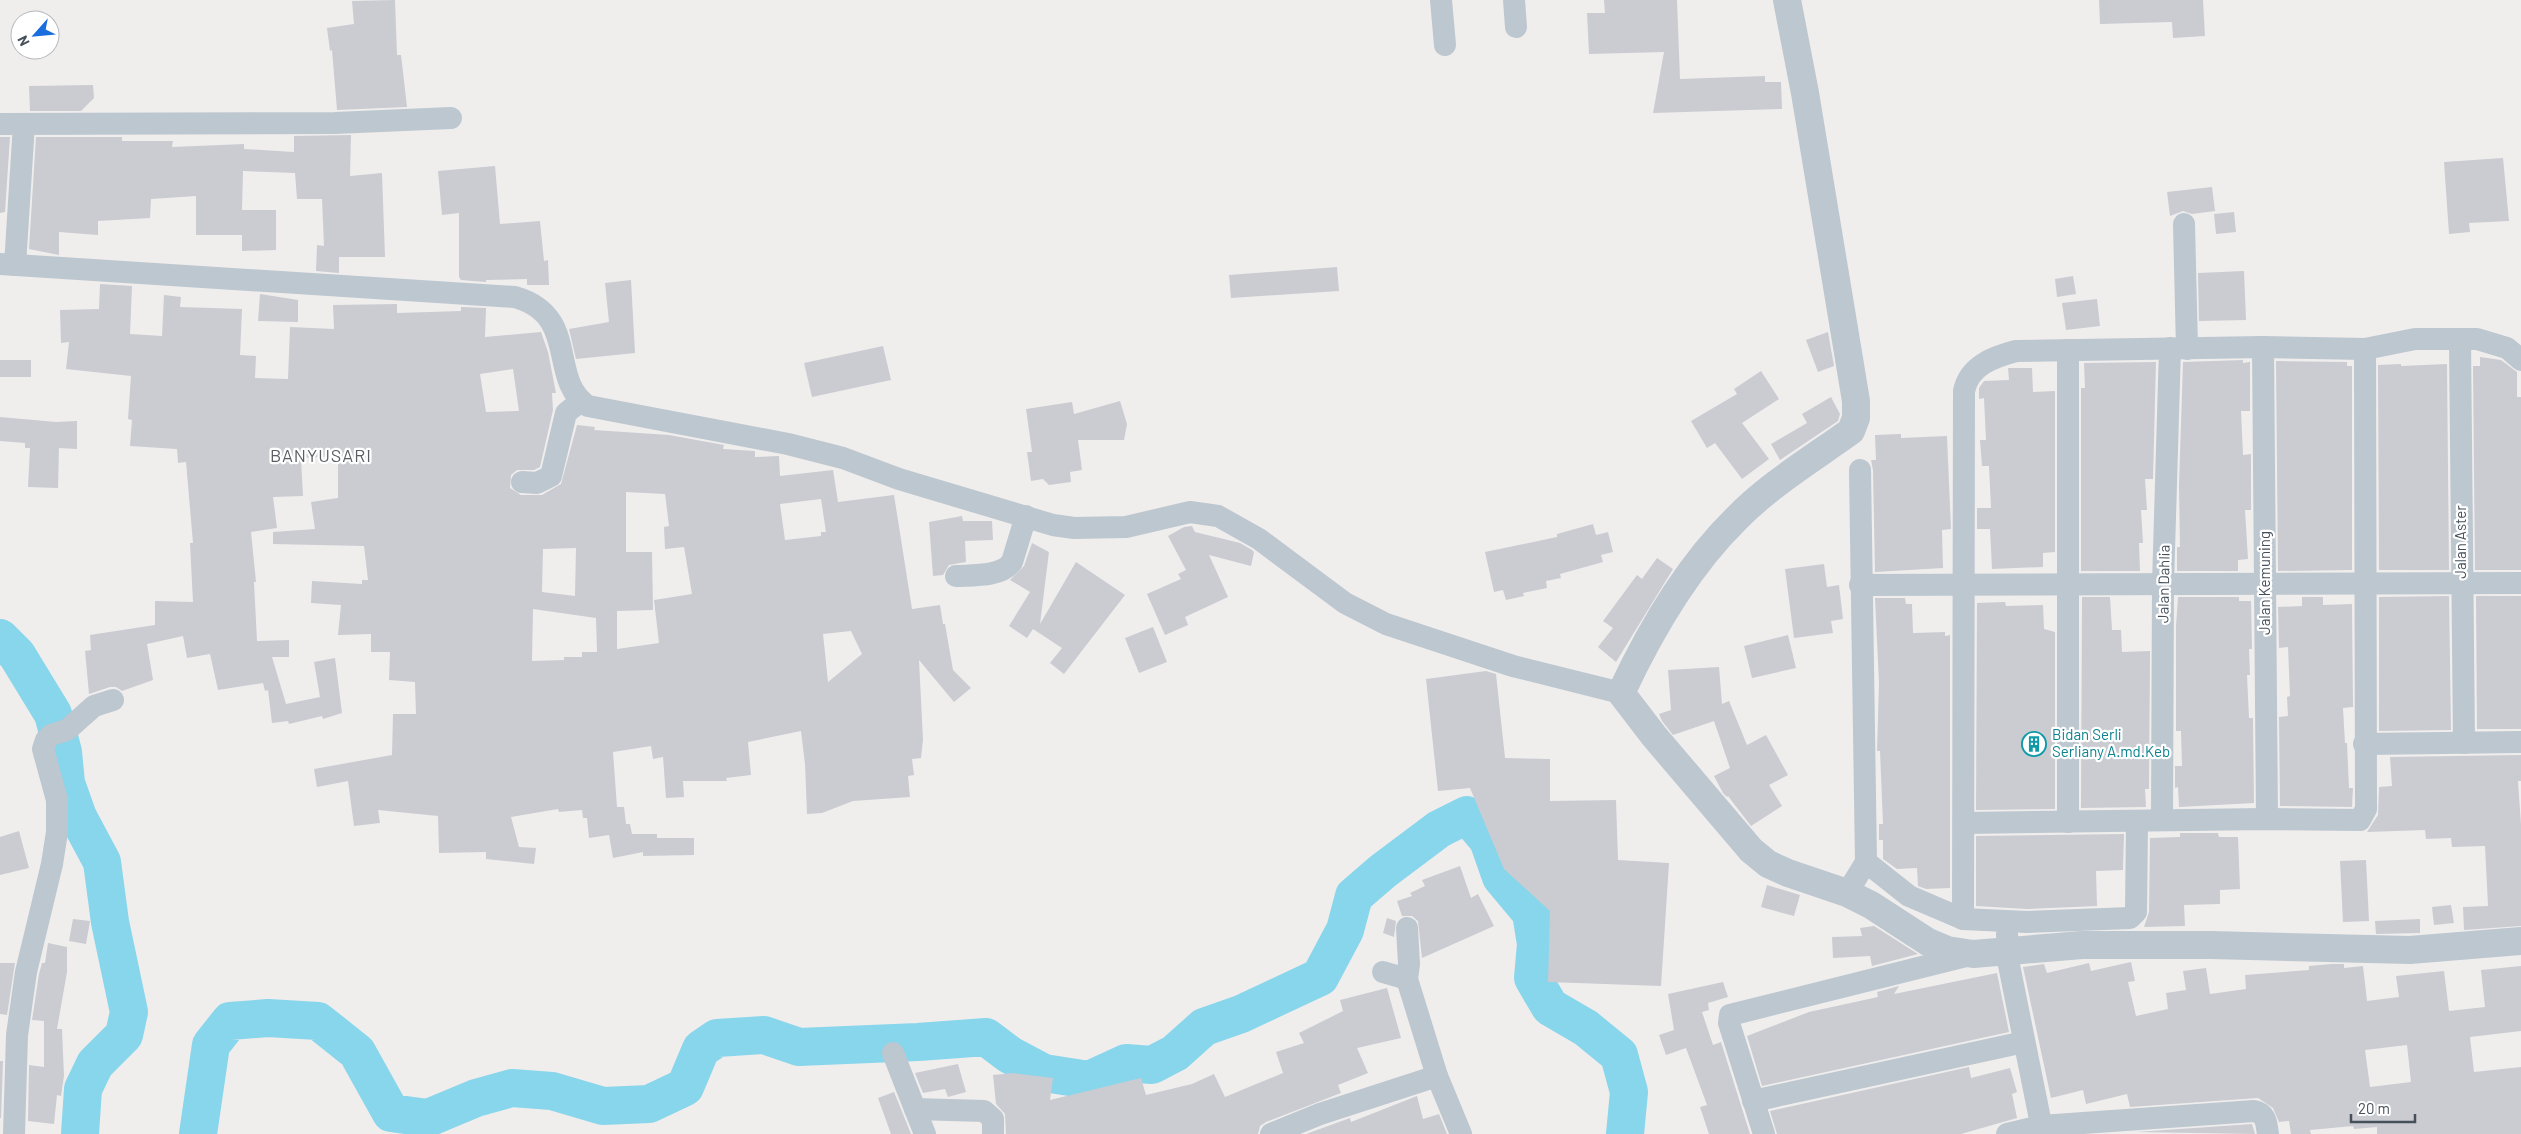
<svg xmlns="http://www.w3.org/2000/svg" width="2521" height="1134" font-family="Barlow,sans-serif">
  <rect width="100%" height="100%" fill="#f0eded"/>
  <g fill="none" stroke-linecap="round" stroke-linejoin="round">
    <g stroke="#87d6eb" stroke-width="38">
      <polyline points="0,638 17,655 53,714 63,752 66,783 78,817 102,862 110,922 129,1012 124,1035 95,1064 83,1089 80,1134"/>
      <polyline points="198,1134 211,1045 230,1021 268,1018 318,1021 357,1052 391,1113 428,1118 476,1098 512,1088 552,1091 603,1106 649,1104 685,1087 701,1049 717,1038 764,1035 799,1047 918,1042 986,1037 1010,1055 1044,1073 1089,1080 1126,1063 1152,1065 1175,1053 1204,1027 1241,1014 1320,977 1345,930 1354,896 1383,871 1439,829 1467,815 1488,840 1501,877 1531,913 1536,944 1533,978 1550,1007 1586,1028 1619,1055 1629,1092 1625,1134"/>
    </g>
  </g>
  <g fill="#caccd2" fill-rule="evenodd">
    <polygon points="395,0 397,55 401,55 407,107 337,110 332,50 330,51 327,28 354,24 352,1"/>
    <polygon points="1604,0 1677,0 1680,79 1765,76 1765,82 1781,82 1782,109 1653,113 1664,52 1589,54 1587,13 1605,13"/>
    <polygon points="2099,0 2203,0 2205,36 2173,38 2172,22 2100,24"/>
    <polygon points="93,85 94,98 81,111 30,111 29,86"/>
    <polygon points="351,135 350,176 382,173 385,257 339,257 339,273 316,271 317,245 324,246 322,199 297,199 295,173 243,171 242,210 276,210 276,250 242,251 242,235 196,235 196,196 151,199 150,218 98,221 98,235 59,232 59,255 29,249 36,137 122,137 122,141 173,141 172,147 244,144 244,149 294,152 294,136"/>
    <polygon points="0,137 10,137 5,212 0,213"/>
    <polygon points="2503,158 2509,221 2469,223 2470,232 2449,234 2444,162"/>
    <polygon points="495,166 500,224 540,221 544,261 548,260 549,285 527,285 527,279 486,280 486,282 461,280 459,277 459,213 442,215 438,171"/>
    <polygon points="2212,187 2215,211 2192,214 2183,211 2170,216 2167,192"/>
    <polygon points="2234,212 2236,232 2216,234 2214,214"/>
    <polygon points="1337,267 1339,291 1231,298 1229,275"/>
    <polygon points="2244,271 2246,320 2199,321 2198,273"/>
    <polygon points="2073,276 2076,294 2057,297 2055,279"/>
    <polygon points="631,280 635,353 576,359 569,329 609,322 605,283"/>
    <path d="M100,284L132,286L130,334L162,336L164,295L181,297L180,307L242,309L240,355L256,356L255,378L288,379L290,327L334,329L333,305L397,304V313L461,311V307L486,308L485,337L541,332L548,352L556,393H552L553,410L540,467L534,470H517L511,475L510,488L521,495H542L561,484L577,425L595,427L594,430L669,435L724,445L723,449L755,451V457L779,456L780,476L833,470L838,502L894,495L912,609L940,605L943,624H945L953,670L971,688L954,702L919,660L923,740L921,758L912,759L914,775L908,776L910,797L853,801L822,813L807,814L805,764L801,731L748,742L751,775L726,778L727,781H683L684,797L666,798L663,757L653,759L651,746L613,752L617,807H624L626,824H630L632,834H657V838H694V855L643,856V852L613,858L609,835L589,838L587,818H583L582,810L559,812L558,809L511,817L519,847L536,848L534,864L486,859V852L439,853L438,816L378,810L380,823L354,826L348,781L317,787L314,769L392,755L393,714H416L415,682L389,680L390,652H371V634L338,635L341,605L311,603L312,581L362,584V580H368L364,546L273,544V532L315,529L311,502L338,498V456L301,458L303,496L273,497L277,528L251,532L256,582H254L257,641L289,640V657H272L286,704L320,697L314,662L335,658L342,713L323,719L322,716L289,724L288,721L272,723L268,690L265,691L263,683L218,690L210,654L187,658L183,636L147,644L153,680L122,691L116,687H110L89,694L85,651L91,650L90,635L155,625V601L193,602L190,543H193L186,462L178,463L177,449L130,446L132,420L128,419L131,376L66,369L69,342L61,343L60,310L99,309ZM513,369L519,411L486,412L480,374ZM626,492L665,494L669,526L664,527L665,549L684,547L692,594L654,600L659,643L617,649V611L653,610L652,552H626ZM821,499L826,532H821V536L785,540L780,504ZM576,548L575,596L542,592L543,549ZM533,609L596,618L597,652H582V657H564V660L532,661ZM851,631L862,654L828,682L823,634Z"/>
    <polygon points="260,294 298,300 298,322 258,321"/>
    <polygon points="2097,299 2100,326 2066,330 2062,303"/>
    <polygon points="1828,332 1834,366 1818,372 1806,340"/>
    <polygon points="883,346 891,380 812,397 804,363"/>
    <polygon points="2480,357 2501,360 2517,372 2517,397 2521,397 2521,570 2475,570 2473,366 2480,366"/>
    <rect x="0" y="360" width="31" height="17"/>
    <polygon points="2243,360 2243,363 2250,362 2250,411 2241,411 2243,455 2251,454 2251,510 2245,510 2248,559 2238,560 2238,571 2177,571 2177,547 2180,547 2179,485 2183,362"/>
    <polygon points="2276,361 2347,362 2347,366 2352,366 2352,570 2278,571"/>
    <polygon points="2156,362 2153,479 2145,479 2147,510 2141,510 2143,543 2139,543 2140,571 2081,571 2081,388 2085,388 2084,363"/>
    <polygon points="2401,364 2401,366 2447,364 2449,570 2379,570 2378,365"/>
    <polygon points="2008,368 2032,368 2033,392 2055,391 2055,552 2043,553 2043,567 1992,569 1990,529 1977,529 1977,508 1991,508 1989,466 1982,466 1980,440 1986,440 1984,398 1979,399 1979,388 1984,381 2009,380"/>
    <polygon points="1761,371 1779,399 1742,423 1769,459 1742,479 1715,443 1707,448 1691,421 1737,394 1734,389"/>
    <polygon points="1831,397 1840,414 1838,421 1780,460 1771,444 1807,423 1802,414"/>
    <polygon points="1120,401 1127,424 1124,440 1078,440 1082,470 1070,472 1071,482 1049,485 1043,479 1031,481 1027,452 1032,452 1026,409 1072,402 1074,414"/>
    <polygon points="0,417 56,422 77,421 77,449 59,448 58,488 28,487 30,448 25,448 25,443 0,441"/>
    <polygon points="1901,434 1901,438 1947,436 1951,529 1942,530 1943,568 1875,572 1873,470 1871,460 1876,460 1875,435"/>
    <polygon points="962,516 963,521 992,521 993,540 965,541 966,562 949,565 943,575 933,576 929,522"/>
    <polygon points="1593,524 1596,535 1608,532 1613,552 1601,555 1603,562 1560,574 1561,578 1546,581 1547,588 1523,593 1524,596 1506,600 1503,590 1494,592 1485,552 1557,537 1557,534"/>
    <polygon points="1192,526 1195,532 1240,543 1252,550 1254,552 1251,566 1209,555 1228,597 1185,617 1188,625 1165,635 1147,594 1181,579 1178,574 1186,570 1168,536 1184,527"/>
    <polygon points="1032,543 1049,552 1040,624 1076,562 1125,595 1064,674 1050,663 1062,648 1033,629 1027,638 1009,626 1030,592 1010,580 1024,566"/>
    <polygon points="1657,558 1673,569 1616,662 1598,647 1613,628 1603,621 1637,575 1642,579"/>
    <polygon points="1824,564 1827,587 1839,585 1843,619 1831,621 1833,633 1794,638 1785,569"/>
    <polygon points="2449,596 2451,730 2379,731 2379,597"/>
    <polygon points="2476,596 2521,596 2521,729 2477,729"/>
    <polygon points="2082,597 2110,597 2112,630 2121,630 2122,652 2150,651 2149,789 2145,789 2146,807 2081,808"/>
    <polygon points="2178,597 2239,597 2239,601 2251,601 2252,649 2249,649 2250,675 2247,675 2249,718 2253,718 2254,803 2179,807 2178,787 2175,788 2175,766 2182,766 2181,731 2176,731 2176,626"/>
    <polygon points="2302,597 2323,597 2323,605 2352,604 2353,707 2343,708 2345,743 2347,743 2349,788 2353,788 2352,807 2280,806 2279,717 2288,716 2287,697 2290,696 2288,647 2279,648 2278,607 2302,606"/>
    <polygon points="1875,598 1905,598 1906,604 1912,604 1913,633 1945,632 1945,636 1950,635 1950,888 1926,889 1918,886 1917,868 1897,869 1883,859 1883,840 1879,840 1879,824 1883,824 1880,751 1877,751 1879,683"/>
    <polygon points="2005,602 2006,606 2043,605 2044,629 2055,632 2055,809 1976,810 1977,603"/>
    <polygon points="1153,627 1167,662 1139,673 1125,638"/>
    <polygon points="1788,635 1796,668 1752,678 1744,646"/>
    <polygon points="1719,667 1722,704 1729,701 1747,745 1766,735 1788,775 1769,785 1782,806 1751,826 1728,796 1727,797 1723,793 1714,776 1730,768 1714,721 1673,735 1662,721 1659,714 1671,710 1668,670"/>
    <polygon points="1486,671 1496,674 1505,758 1550,759 1550,801 1616,800 1618,860 1669,863 1661,986 1548,982 1550,911 1504,869 1470,788 1438,791 1426,679"/>
    <polygon points="2521,755 2521,781 2518,781 2521,825 2521,926 2464,930 2463,907 2488,906 2485,846 2452,847 2451,838 2426,839 2425,830 2367,832 2378,815 2379,787 2392,786 2390,757"/>
    <polygon points="19,831 29,868 0,875 0,837"/>
    <polygon points="2180,833 2218,833 2219,837 2238,837 2240,889 2220,890 2220,904 2184,905 2185,926 2144,927 2149,912 2150,838 2180,837"/>
    <polygon points="2124,834 2123,870 2096,871 2097,906 2027,909 1976,906 1976,836"/>
    <polygon points="2366,860 2369,921 2343,922 2340,861"/>
    <polygon points="1460,866 1471,898 1478,894 1494,926 1422,958 1418,921 1412,916 1402,916 1397,901 1412,896 1410,893 1425,886 1422,880"/>
    <polygon points="1767,885 1800,895 1794,916 1761,907"/>
    <polygon points="2451,905 2454,923 2434,925 2432,907"/>
    <polygon points="1387,918 1396,921 1394,937 1383,933"/>
    <polygon points="73,919 90,921 86,944 69,941"/>
    <polygon points="2420,919 2420,933 2376,934 2375,921"/>
    <polygon points="1874,926 1918,954 1872,966 1870,956 1833,958 1832,937 1862,936 1860,928"/>
    <polygon points="48,943 67,947 67,972 57,1029 62,1029 64,1076 61,1096 57,1095 54,1124 28,1121 29,1065 44,1067 44,1021 32,1020 39,974 42,963 45,963"/>
    <path d="M2131,962L2135,981L2128,982L2136,1016L2168,1009L2166,993L2186,990L2183,971L2206,968L2210,994L2246,989L2245,975L2309,970V966L2332,964H2344V968L2363,966L2367,1001L2399,997L2396,976L2444,971L2449,1011L2485,1007L2481,970L2521,966V1031L2470,1037L2474,1072L2521,1067V1134H2377V1127L2354,1129L2353,1126L2310,1130L2311,1134H2291L2289,1121L2279,1122L2273,1108L2258,1098L2130,1107L2127,1094L2086,1104L2083,1090L2051,1098L2023,967L2044,964L2047,973L2089,963L2091,971ZM2407,1045L2411,1082L2370,1087L2365,1050Z"/>
    <polygon points="0,963 15,963 7,1015 0,1014"/>
    <polygon points="1997,973 2009,1032 1762,1086 1747,1036 1809,1012 1878,997 1877,992 1899,986 1894,994"/>
    <polygon points="1723,982 1728,997 1708,1003 1709,1010 1702,1012 1713,1045 1721,1042 1750,1134 1709,1134 1700,1107 1707,1105 1686,1048 1666,1055 1659,1035 1674,1030 1668,994"/>
    <polygon points="1387,988 1401,1038 1357,1048 1368,1073 1338,1085 1341,1093 1266,1122 1260,1126 1258,1134 1006,1134 1005,1114 996,1104 993,1075 1013,1073 1053,1078 1050,1100 1141,1078 1146,1095 1192,1084 1214,1074 1225,1097 1283,1073 1276,1052 1304,1043 1299,1033 1343,1011 1340,1000"/>
    <polygon points="0,1061 3,1061 1,1118 0,1118"/>
    <polygon points="958,1064 966,1092 948,1097 945,1089 923,1093 915,1073"/>
    <polygon points="1969,1067 1971,1078 2010,1068 2017,1092 2012,1094 2017,1118 1961,1134 1777,1134 1770,1111"/>
    <polygon points="894,1092 903,1114 911,1134 891,1134 878,1098"/>
    <polygon points="1417,1096 1423,1119 1439,1114 1447,1134 1306,1134 1350,1118 1351,1122"/>
    <polygon points="2252,1124 2255,1134 2136,1132"/>
  </g>
  <g fill="none" stroke-linecap="round" stroke-linejoin="round">
    <g stroke="#bdc7cf" stroke-width="22">
      <polyline points="1441,0 1445,45"/>
      <polyline points="1514,0 1516,27"/>
      <polyline points="0,124 335,123 451,118"/>
      <polyline points="2184,224 2187,349"/>
      <path d="M0,264L515,297C581,316 547,379 588,406L788,444L843,458L899,479L1053,525L1074,528L1126,527L1190,512L1218,516L1259,539L1345,603L1386,624L1513,666L1621,693"/>
      <polyline points="15,265 24,124"/>
      <polyline points="2460,341 2464,743"/>
      <polyline points="2263,347 2267,819"/>
      <polyline points="522,482 537,483 551,476 566,413 581,401"/>
      <path d="M956,576C973,575 1001,577 1012,562L1026,516"/>
      <polyline points="1860,585 2521,583"/>
      <polyline points="2364,744 2521,742"/>
      <polyline points="2162,820 2163,584 2170,348"/>
      <polyline points="2068,822 2068,350"/>
      <polyline points="1964,823 2267,819 2360,820 2366,809 2365,349"/>
      <polyline points="1866,862 1909,896 1963,919 2027,922 2130,918 2136,912 2137,821"/>
      <polyline points="1847,893 1866,862 1860,470"/>
      <path d="M1963,919L1964,391C1969,366 1993,357 2016,351L2263,347L2365,349L2415,339H2477L2507,348L2521,360"/>
      <polyline points="1407,928 1409,964 1407,979 1437,1076"/>
      <polyline points="2007,934 2009,965 2043,1134"/>
      <polyline points="1383,972 1407,979"/>
      <polyline points="893,1053 915,1109 984,1111 993,1119 993,1134"/>
      <polyline points="1753,1101 2024,1042"/>
      <polyline points="915,1109 925,1134"/>
      <polyline points="14,1134 17,1035 26,972 52,864 57,832 57,800 43,749 46,740 51,735 67,730 94,706 113,700"/>
      <polyline points="1271,1134 1320,1114 1437,1076 1461,1134"/>
      <polyline points="1764,1134 1729,1023 1730,1015 1970,955"/>
      <path d="M2007,1134L2041,1126L2254,1111C2267,1114 2266,1123 2268,1134"/>
    </g>
    <path stroke="#bdc7cf" stroke-width="28" d="M1787,0L1805,93L1856,401V418L1851,431C1812,459 1769,485 1736,519C1686,568 1650,631 1621,693L1654,736L1751,850L1768,864L1788,873L1847,893L1871,905L1928,942L1947,950L1973,954L2082,945H2211L2410,950L2521,941"/>
  </g>
  <defs>
    <symbol id="building-ring" viewBox="-11 -11 22 22"><circle r="9.5" fill="#fff" stroke="#0f9aa8" stroke-width="1.5"/><path d="M-4-6H4V6H1V3H-1V6H-4ZM-2.5-4.3h1.7v1.8h-1.7ZM.8-4.3h1.7v1.8H.8ZM-2.5-1h1.7V.8h-1.7ZM.8-1h1.7V.8H.8Z" fill="#0f9aa8"/></symbol>
  </defs>
  <g fill-rule="evenodd">
    <use href="#building-ring" x="2020" y="730" width="28" height="28"/>
  </g>
  <g text-anchor="middle" stroke-width="4.5" stroke-linejoin="round" paint-order="stroke">
    <g font-size="15" fill="#45505a" stroke="#fff">
      <text transform="translate(2461 542) rotate(-90)" y="5">Jalan Aster</text>
      <text transform="translate(2265 583) rotate(-90)" y="5">Jalan Kemuning</text>
      <text transform="translate(2164 584) rotate(-89)" y="5">Jalan Dahlia</text>
    </g>
    <g font-size="15" fill="#0d838f" stroke="#fff" text-anchor="start">
      <text x="2052" y="740">Bidan Serli<tspan x="2052" dy="17">Serliany A.md.Keb</tspan></text>
    </g>
    <g font-size="18" letter-spacing="1" fill="#5a5d62" stroke="#fff">
      <text x="321" y="462">BANYUSARI</text>
    </g>
  </g>
  <g transform="translate(35 35) rotate(243)"><circle r="24" fill="#ffffff" stroke="#b5b9bd"/>
  <path d="M0-4L9 19L0 12L-9 19Z" fill="#196ddd"/>
  <text y="-8" font-size="14" font-weight="bold" text-anchor="middle" fill="#45505a">N</text>
  </g>
  <path d="M2351 1114v8h64v-8" fill="none" stroke="#45505a" stroke-width="2.5"/>
  <text x="2358" y="1114" font-size="15" fill="#45505a" stroke="#ffffff" stroke-width="4" paint-order="stroke">20 m</text>
</svg>
